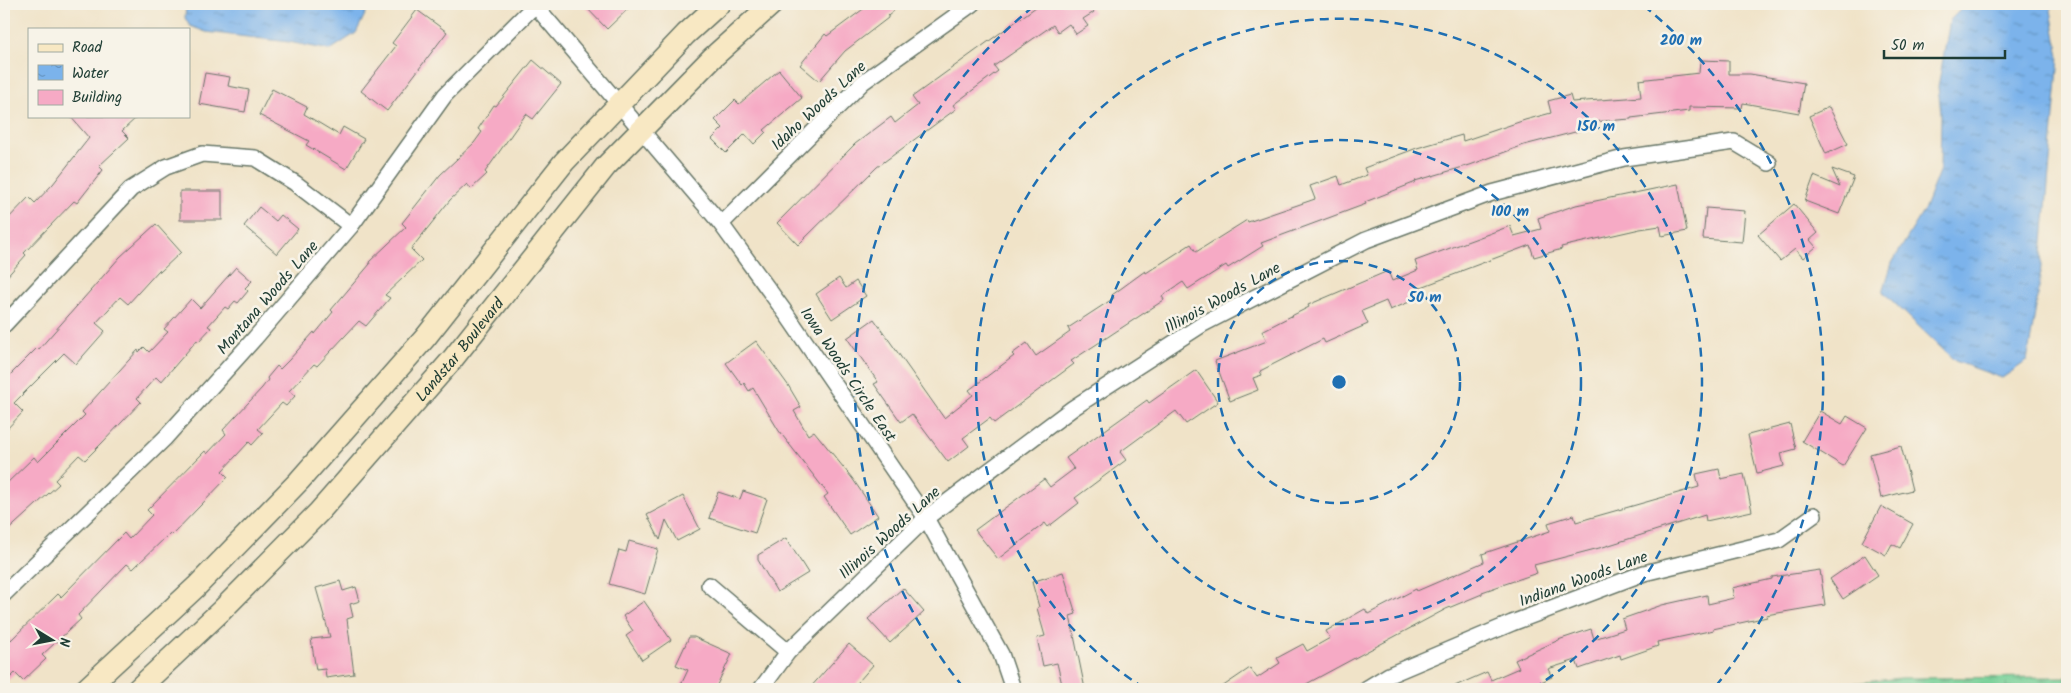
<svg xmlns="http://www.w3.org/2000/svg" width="2071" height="693" font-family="Kalam,sans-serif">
  <defs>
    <pattern id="wetland-marsh" width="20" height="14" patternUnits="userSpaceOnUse" patternTransform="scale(1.25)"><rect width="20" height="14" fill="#76d097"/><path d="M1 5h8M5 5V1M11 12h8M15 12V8" fill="none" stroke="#60aa7c"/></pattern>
    <pattern id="water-ripples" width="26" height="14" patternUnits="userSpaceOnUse" patternTransform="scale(1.25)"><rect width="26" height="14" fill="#7bb3eb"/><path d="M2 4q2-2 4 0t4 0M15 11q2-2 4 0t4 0" fill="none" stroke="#6493bf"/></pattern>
  </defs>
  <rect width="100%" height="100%" fill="#f7f3e8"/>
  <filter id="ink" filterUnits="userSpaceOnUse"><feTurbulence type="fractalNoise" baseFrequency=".02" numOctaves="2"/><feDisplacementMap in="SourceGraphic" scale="10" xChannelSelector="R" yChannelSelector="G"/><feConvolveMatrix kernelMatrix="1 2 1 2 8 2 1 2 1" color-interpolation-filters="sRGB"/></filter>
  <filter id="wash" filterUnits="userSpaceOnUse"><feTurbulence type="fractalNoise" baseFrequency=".0096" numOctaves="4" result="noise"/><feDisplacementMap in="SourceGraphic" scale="20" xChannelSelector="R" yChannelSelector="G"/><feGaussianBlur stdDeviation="1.12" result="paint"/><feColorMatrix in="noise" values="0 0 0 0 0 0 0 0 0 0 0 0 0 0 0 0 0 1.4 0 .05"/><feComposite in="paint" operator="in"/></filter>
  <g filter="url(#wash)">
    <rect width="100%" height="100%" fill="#f0e3c8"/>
    <polygon fill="url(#wetland-marsh)" stroke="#4a8666" points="2067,677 2067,689 1803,689 1900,678"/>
    <g fill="url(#water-ripples)" stroke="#4d7890">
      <polygon points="186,4 370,4 356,33 330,50 289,42 206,32 190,26 185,18"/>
      <polygon points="1966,4 2050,4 2059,57 2039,289 2027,361 2002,378 1955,361 1883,292 1892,263 1924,210 1940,169 1941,113 1938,87 1950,20"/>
    </g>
    <g id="blocks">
      <g fill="#f6aac5">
        <polygon points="583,4 633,4 607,29"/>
        <polygon points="870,4 902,4 888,16 888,18 845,51 819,81 800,65 825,34 827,36"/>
        <polygon points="1040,4 1088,4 1094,12 1083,19 1088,26 1076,34 1069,24 1058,32 1053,25 994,66 998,71 953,105 956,109 877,167 798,245 777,223 855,144 891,117 895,123 918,105 912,97"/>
        <polygon points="417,10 447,32 387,111 361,91 396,46 392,43"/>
        <polygon points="533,60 561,84 533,119 526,114 485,172 487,174 471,189 467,184 450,200 411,249 422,260 385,295 390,298 366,326 359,321 317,366 314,364 289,391 295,396 286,406 282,403 258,429 263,433 252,445 249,442 222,471 228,477 172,535 170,533 133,569 127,564 78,615 81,619 42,655 46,659 23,681 15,673 4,684 4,631 11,640 58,594 61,597 124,533 129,539 152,515 147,510 205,451 207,454 226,434 223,430 262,388 268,380 267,378 277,366 280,369 289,360 314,332 315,334 333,312 331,310 370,264 369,262 406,227 402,223 440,175 474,143 482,132 478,129 494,105 496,106"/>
        <polygon points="1700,60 1729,61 1729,74 1750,74 1804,83 1799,113 1743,103 1742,108 1689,107 1689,111 1631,118 1631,119 1577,123 1579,131 1524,145 1470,165 1415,181 1416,182 1365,202 1366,204 1261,243 1263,246 1228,268 1226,265 1188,289 1183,282 1162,296 1164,300 1071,361 1074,364 994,423 990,418 963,438 969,446 948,462 912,414 901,422 874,384 878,382 847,338 874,319 944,418 973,395 969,390 1014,356 1012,354 1027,343 1036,356 1070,332 1068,328 1114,298 1112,295 1145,271 1146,273 1191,244 1196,252 1247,220 1248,222 1315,199 1310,186 1338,176 1341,185 1367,175 1364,168 1417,148 1462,135 1463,141 1525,120 1551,113 1548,101 1570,95 1572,102 1641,97 1639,80 1699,73"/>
        <polygon points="779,70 802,98 764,130 766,132 754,144 745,134 726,153 712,139 723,128 715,120 735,100 739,104"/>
        <polygon points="205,73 230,77 228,86 249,90 245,112 199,104"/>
        <polygon points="272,89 307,107 304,114 339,135 343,127 364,139 346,169 306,145 309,141 259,115"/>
        <polygon points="1829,107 1848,144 1826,154 1809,116"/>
        <polygon points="70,116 138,116 122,131 129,138 99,166 103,170 77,203 74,201 24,253 26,255 4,280 4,223 29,197 35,203 53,184 89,138"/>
        <polygon points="1832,169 1854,177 1839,214 1805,201 1814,176 1840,187"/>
        <polygon points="1678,184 1687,231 1662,236 1660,226 1640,229 1561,247 1562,249 1534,257 1530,245 1461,271 1461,272 1411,291 1414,300 1390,310 1386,301 1362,311 1368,324 1325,343 1323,339 1260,371 1262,375 1253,378 1258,390 1230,401 1215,361 1267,341 1262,331 1309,307 1308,305 1388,271 1392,281 1418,270 1415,261 1510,226 1514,236 1541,229 1538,218 1576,205"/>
        <rect x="180" y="191" width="42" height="29"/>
        <polygon points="1794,204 1818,233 1810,240 1816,247 1803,258 1795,249 1780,261 1758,235"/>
        <polygon points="259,207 276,221 281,215 298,229 277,254 244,226"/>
        <polygon points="1706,208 1745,211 1742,242 1703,239"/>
        <polygon points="156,224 181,252 160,272 159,270 128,304 120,297 96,323 105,331 76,364 64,353 14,403 23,412 4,432 4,381 37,348 39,349 120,257"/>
        <polygon points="236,267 252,281 245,288 248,291 238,303 235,301 228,309 225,307 208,326 211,328 198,342 197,340 161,382 156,377 137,398 141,402 102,443 85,460 79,455 55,480 59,484 4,534 4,486 34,457 38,462 85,415 82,412 138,350 139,352 144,347 149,352 168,332 164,329 191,299 200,308"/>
        <polygon points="839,278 846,288 856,281 866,296 832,319 816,294"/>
        <polygon points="756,341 788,385 801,407 794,411 808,435 814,431 852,478 878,516 850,535 824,497 828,494 779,431 753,388 749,391 744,383 742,385 726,363"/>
        <polygon points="1196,370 1218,402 1186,424 1176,411 1120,452 1126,460 1075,498 1079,503 1048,527 1045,523 998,559 975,530 1044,479 1050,487 1074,469 1066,458 1147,400 1149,403"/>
        <polygon points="1820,411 1842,424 1847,416 1867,428 1843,466 1802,441"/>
        <polygon points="1790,424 1796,449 1781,453 1784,466 1757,473 1748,435"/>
        <polygon points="1901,446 1912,490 1881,498 1870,454"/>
        <polygon points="1719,469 1721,479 1744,474 1752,511 1706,521 1705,515 1603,547 1534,565 1537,573 1482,592 1482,594 1446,609 1297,689 1219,689 1250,668 1257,678 1280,663 1277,658 1303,644 1307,651 1330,638 1326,631 1365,609 1368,614 1416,589 1417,591 1484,562 1482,554 1550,531 1548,523 1574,515 1576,522 1699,487 1696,474"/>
        <polygon points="743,491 767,499 755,533 709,518 718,492 740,499"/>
        <polygon points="683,496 700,529 677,541 666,520 660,540 647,515"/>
        <polygon points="1881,506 1913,524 1900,548 1892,544 1886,555 1862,542"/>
        <polygon points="786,538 808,573 777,592 758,560 758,555"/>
        <polygon points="629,541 658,549 645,594 609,584 619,550 626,552"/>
        <polygon points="1865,555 1878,575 1843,599 1830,579"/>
        <polygon points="1820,570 1825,605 1766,615 1767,617 1713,629 1714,630 1657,642 1658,646 1621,659 1620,655 1579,669 1576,660 1548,669 1552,677 1541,682 1544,689 1448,689 1487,672 1491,680 1519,668 1515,660 1561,639 1591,629 1594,639 1625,629 1622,619 1662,605 1707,595 1708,604 1734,598 1732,588 1772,579 1772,577"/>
        <polygon points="1063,572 1076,614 1070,616 1085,689 1063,689 1057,663 1043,666 1037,638 1045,636 1037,608 1039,607 1032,582"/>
        <polygon points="340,581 343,591 356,587 360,601 350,604 353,617 347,619 354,674 326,678 325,669 316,670 311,639 330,637 316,588"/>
        <polygon points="903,588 924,612 890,643 868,619"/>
        <polygon points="644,601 671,640 642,660 626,636 633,631 623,616"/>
        <polygon points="689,637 694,637 732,654 715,689 679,689 688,670 676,665"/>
        <polygon points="849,644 873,665 852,689 809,689"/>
      </g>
    </g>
  </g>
  <g filter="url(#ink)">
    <use href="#blocks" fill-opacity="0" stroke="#687768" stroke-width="1"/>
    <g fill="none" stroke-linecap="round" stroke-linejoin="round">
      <defs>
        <g id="street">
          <polyline points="534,4 721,224 787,315 926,518 1001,654 1013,689"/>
          <polyline points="721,224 863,82 972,4"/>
          <polyline points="4,325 131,189 166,167 202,154 255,158 295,183 351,226"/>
          <polyline points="709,585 788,652"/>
          <polyline points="4,594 165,438 255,338 351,226 445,95 536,4"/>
          <polyline points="761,689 788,652 926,518 1073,408 1203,324 1366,240 1492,193 1624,158 1734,142 1769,163"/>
          <polyline points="1366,689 1389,675 1512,623 1644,573 1779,540 1814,515"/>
        </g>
        <g id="secondary">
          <polyline points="86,689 196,587 299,481 425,338 564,162 686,34 719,4"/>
          <path id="s1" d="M138,689L221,611L319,512L451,361L606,166L712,58L772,4"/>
        </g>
      </defs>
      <use href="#street" stroke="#687768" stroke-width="18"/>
      <use href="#secondary" stroke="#687768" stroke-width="24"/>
      <use href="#street" stroke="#fff" stroke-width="15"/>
      <use href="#secondary" stroke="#f8e8c3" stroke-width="21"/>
    </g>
  </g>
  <g fill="none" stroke="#1f6fb2" stroke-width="2.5" stroke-dasharray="9 6">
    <circle cx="1339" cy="382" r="121"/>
    <circle cx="1339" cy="382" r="242"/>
    <path d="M1144 688A363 363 0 1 1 1534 688"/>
    <path d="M963 687A484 484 0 0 1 1034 6M1644 6A484 484 0 0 1 1715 687"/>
  </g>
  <g text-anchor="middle" stroke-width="5" stroke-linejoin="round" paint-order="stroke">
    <g font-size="16" fill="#1f3d34" stroke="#f7f3e8">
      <text transform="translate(818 105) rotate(-43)" y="6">Idaho Woods Lane</text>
      <text transform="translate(267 297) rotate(-49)" y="6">Montana Woods Lane</text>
      <text transform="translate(1222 297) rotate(-29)" y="6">Illinois Woods Lane</text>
      <text dy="6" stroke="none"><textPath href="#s1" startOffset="468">Landstar Boulevard</textPath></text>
      <text transform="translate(849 374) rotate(56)" y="6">Iowa Woods Circle East</text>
      <text transform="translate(889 532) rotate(-42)" y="6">Illinois Woods Lane</text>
      <text transform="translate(1583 578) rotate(-20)" y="6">Indiana Woods Lane</text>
    </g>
  </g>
  <circle cx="1339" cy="382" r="8" fill="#1f6fb2" stroke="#f7f3e8" stroke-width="2.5"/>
  <g font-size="15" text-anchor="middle" font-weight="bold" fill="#1f6fb2" stroke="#f7f3e8" stroke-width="5" stroke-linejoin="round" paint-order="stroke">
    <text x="1681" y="45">200 m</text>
    <text x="1596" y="131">150 m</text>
    <text x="1510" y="216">100 m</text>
    <text x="1425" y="302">50 m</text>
  </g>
  <rect width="2071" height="693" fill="none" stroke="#f7f3e8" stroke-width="20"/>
  <rect x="28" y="28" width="162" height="90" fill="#f7f3e8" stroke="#a1aaa0"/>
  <rect x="38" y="44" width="25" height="8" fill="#f8e8c3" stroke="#a1aaa0"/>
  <text x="72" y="52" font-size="15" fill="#1f3d34">Road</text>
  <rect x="38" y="65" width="25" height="15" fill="url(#water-ripples)" stroke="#a1aaa0"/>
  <text x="72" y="78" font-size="15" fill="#1f3d34">Water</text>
  <rect x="38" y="90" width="25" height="15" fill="#f6aac5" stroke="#a1aaa0"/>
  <text x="72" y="102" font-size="15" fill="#1f3d34">Building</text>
  <g transform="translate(52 640) rotate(100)" stroke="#f7f3e8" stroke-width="4" paint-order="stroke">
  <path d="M0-4L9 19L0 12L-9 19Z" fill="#1f3d34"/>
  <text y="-8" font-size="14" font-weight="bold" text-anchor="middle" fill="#1f3d34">N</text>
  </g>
  <path d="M1884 50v8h121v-8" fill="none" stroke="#1f3d34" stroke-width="2.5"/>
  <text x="1891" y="50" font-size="15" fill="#1f3d34" stroke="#f7f3e8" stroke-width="4" paint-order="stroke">50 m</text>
</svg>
